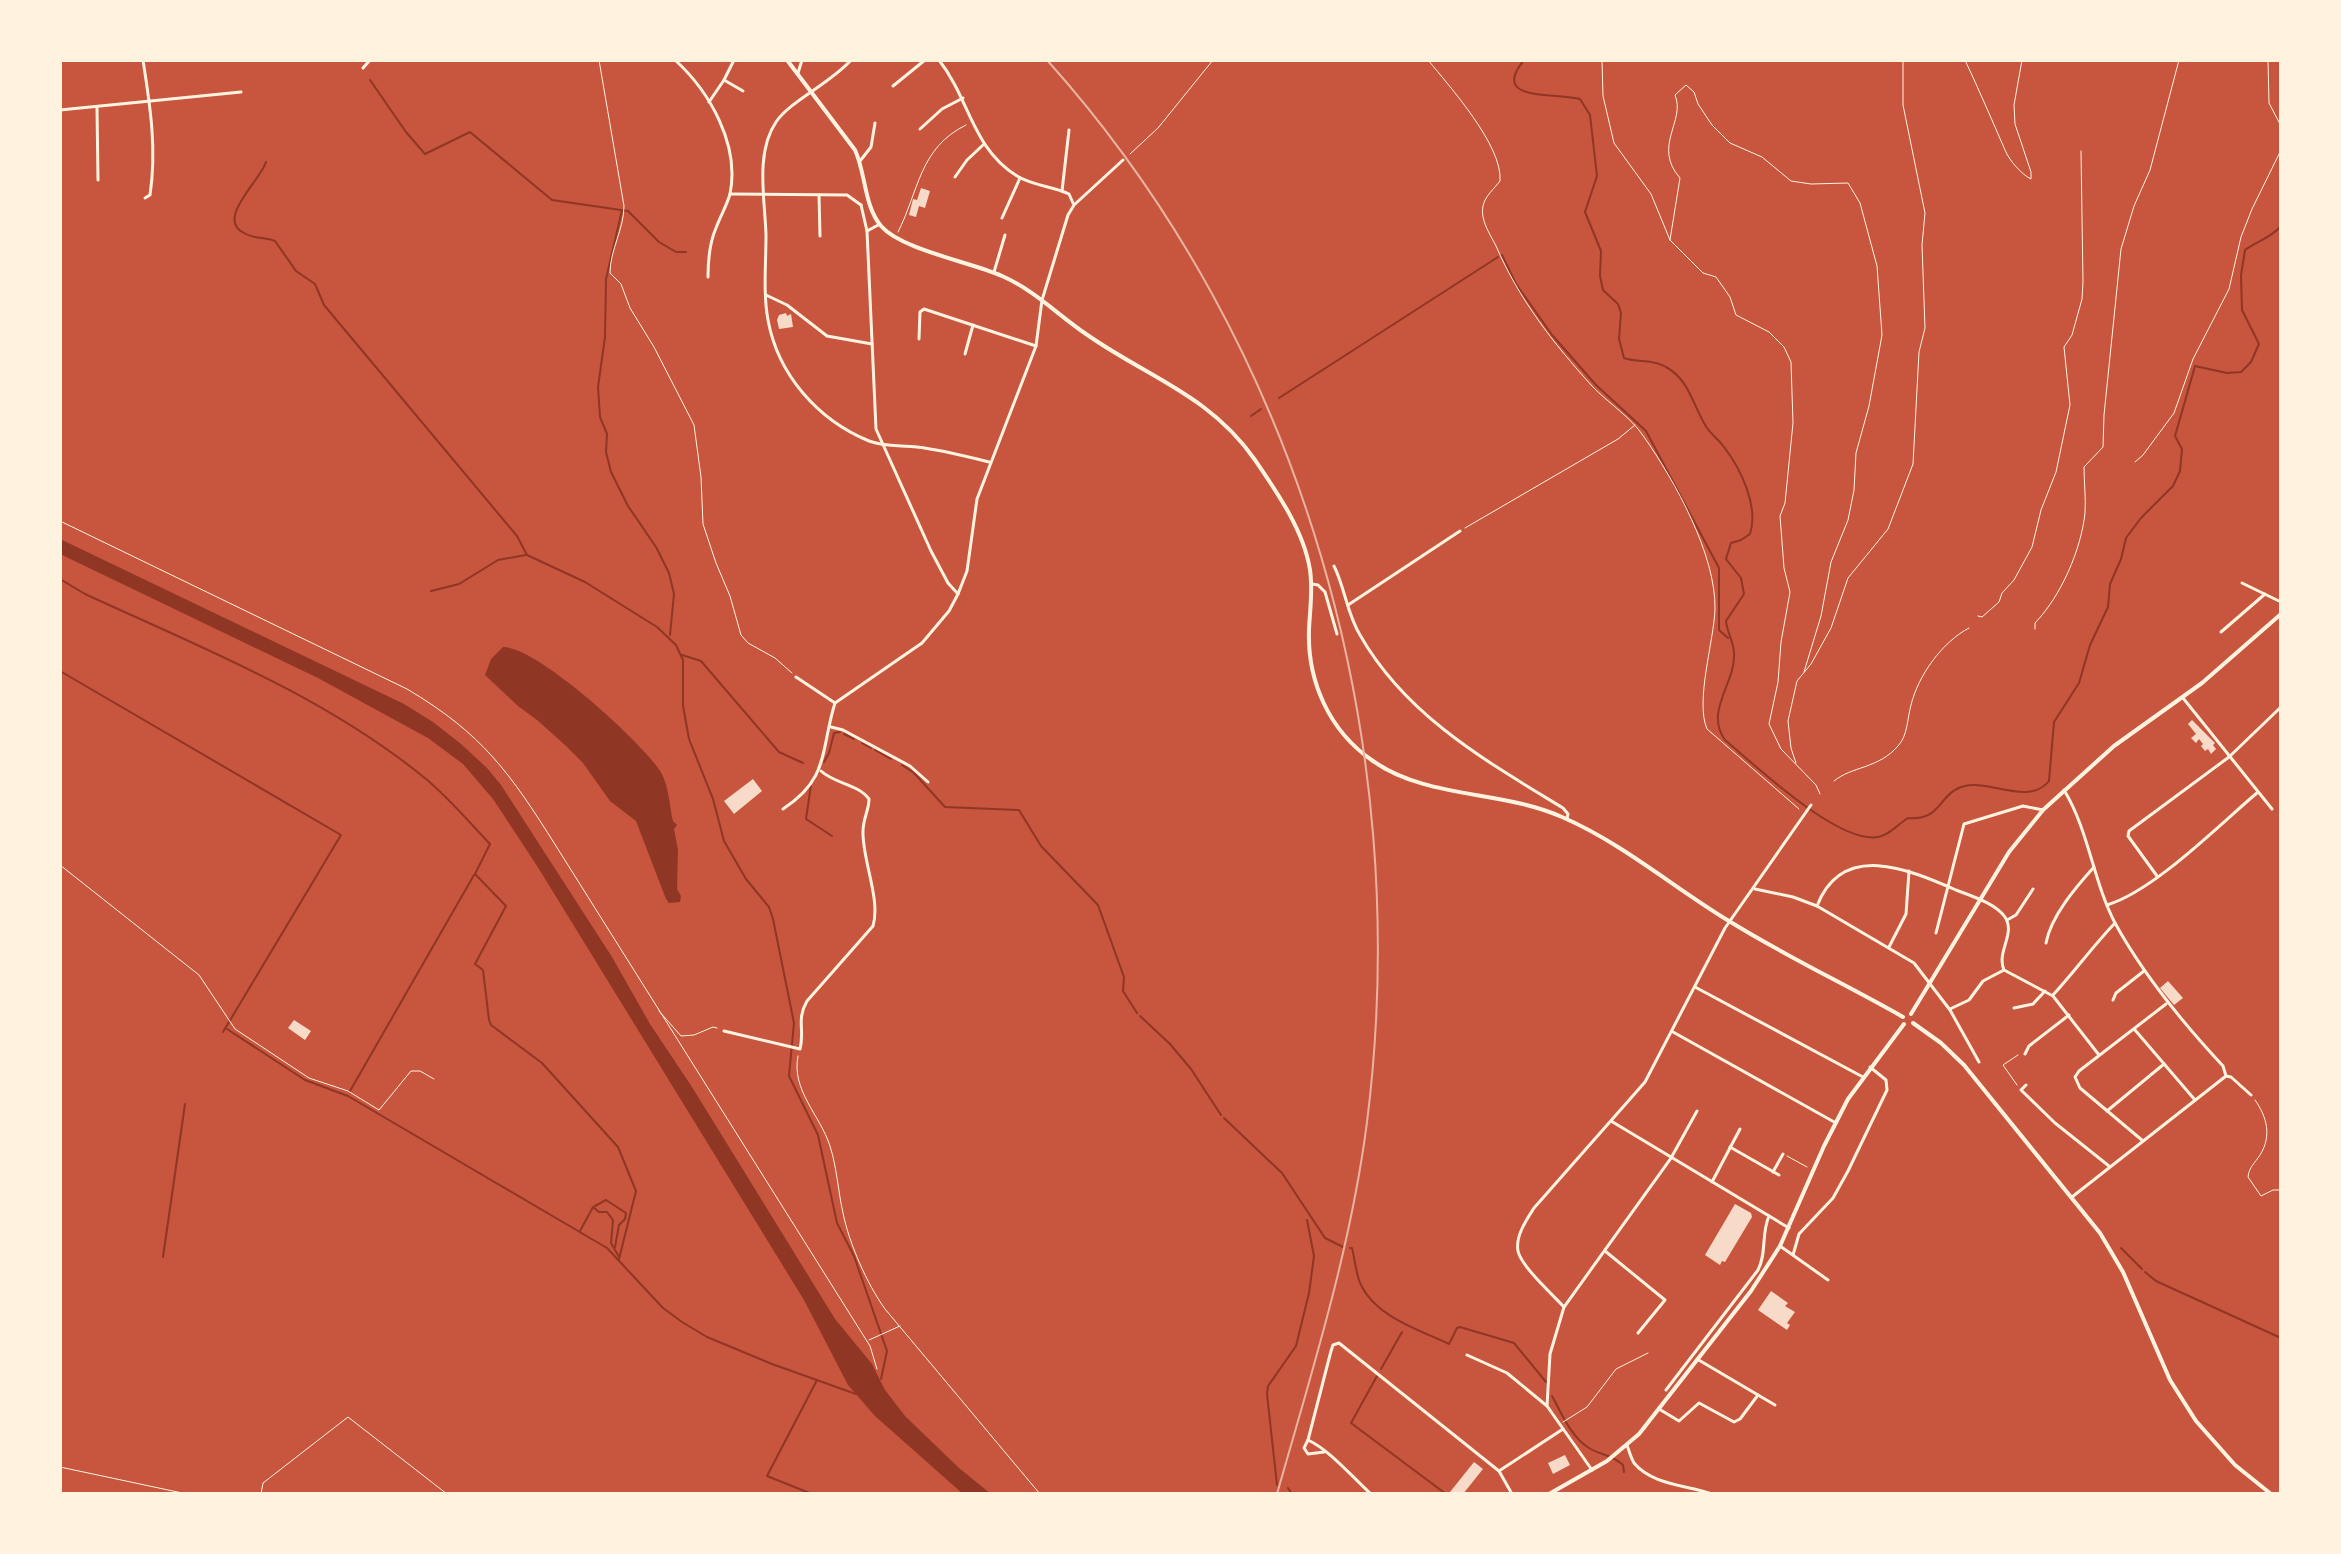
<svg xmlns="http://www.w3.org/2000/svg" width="2341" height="1554" font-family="'Sofia Sans Condensed',sans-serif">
  <rect width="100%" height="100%" fill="#c8553d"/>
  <g fill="#8f3625">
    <polygon points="60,539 404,704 433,722 461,744 487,768 501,785 612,957 650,1024 692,1087 835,1319 872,1364 885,1390 905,1416 959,1468 991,1494 963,1494 875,1416 848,1385 804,1300 539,869 493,799 463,764 428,738 318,678 60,554"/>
    <path d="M503,647C537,647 637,738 658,768C669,782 669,804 673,821L677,825L674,829L678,850L677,889L681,896L680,902L669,903L666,899L636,821L610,801L583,763L565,745L537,720L518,706L485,675L491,659Z"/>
  </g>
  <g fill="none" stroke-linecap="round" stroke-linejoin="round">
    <g stroke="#8f3625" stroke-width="2">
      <path d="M1524,60C1489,103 1557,92 1580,99L1590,115L1597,176L1585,212L1601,251L1600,276L1603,290L1618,304L1621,313L1619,339L1624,358C1638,363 1653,359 1666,367C1690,380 1693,407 1707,428C1712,435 1719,440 1724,447C1741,469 1759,507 1750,534L1741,540L1731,543L1726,559L1741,578L1744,594L1726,621C1727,632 1734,643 1734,653C1736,683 1704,711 1725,740C1756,766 1838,844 1878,837C1890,835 1898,824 1908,818C1943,821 1938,792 1965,786C1991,780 2029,806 2049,781L2054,722L2079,683L2090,645L2108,607L2110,584L2121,559L2126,538L2141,518L2173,486L2180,471L2182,449L2175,436L2195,366L2227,373L2241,372L2251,362L2259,344L2242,310L2241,275L2245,250C2257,241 2271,238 2281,226"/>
      <polyline points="370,80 406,132 425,154 470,132 552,200 628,211 659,242 676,252 686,252"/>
      <path d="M266,162C261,180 215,219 244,233C254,239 265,237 275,241L296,271L315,284L324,305L517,536L527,555L585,582L657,627L676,645L683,660V706L689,739L713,799L724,841L746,879L769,907L773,919L794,1023L789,1076L818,1135L837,1223L854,1256L887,1351L881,1379"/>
      <polyline points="622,210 606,279 605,337 598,387 600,417 607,434 606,452 611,472 628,506 656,547 669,573 674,594 670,635"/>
      <polyline points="1502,255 1516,284 1552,335 1596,385 1646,431 1719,568 1719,630 1728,638"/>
      <polyline points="1279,398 1498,257"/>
      <polyline points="1251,416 1261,409"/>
      <path d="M60,579L85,594C202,648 325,696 426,779C449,798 469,822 490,844L475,874L506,906L475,964L483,970L489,1020L491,1025L542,1063L618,1147L636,1191L619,1259"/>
      <polyline points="431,591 459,584 498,560 526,555"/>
      <polyline points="682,655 701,661 779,752 803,763"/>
      <polyline points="60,671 341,835 223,1032"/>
      <polyline points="844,734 854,739"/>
      <polyline points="862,743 871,748"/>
      <polyline points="875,750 891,759"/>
      <polyline points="824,762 829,753 834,733 840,732"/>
      <polyline points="902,765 914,773 945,807 1019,810 1041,846 1098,905 1124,977 1123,991 1137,1013"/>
      <polyline points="811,785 806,819 832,836"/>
      <polyline points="1140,1016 1170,1044 1191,1069 1221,1115"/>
      <polyline points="227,1029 305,1080 348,1096 607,1248 663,1308 682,1322 707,1337 772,1364 856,1394"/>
      <polyline points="350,1091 474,875"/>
      <polyline points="1224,1118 1282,1173 1325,1238 1343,1247"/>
      <polyline points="595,1206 606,1200 626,1213 625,1219 619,1225 615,1247"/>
      <polyline points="580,1231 593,1207 599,1212 607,1212 613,1220 611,1243 619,1257"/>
      <path d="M1350,1248H1352C1355,1260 1356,1275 1361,1285C1376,1317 1420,1330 1449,1344L1457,1328L1460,1327L1514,1343L1546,1382"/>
      <polyline points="2121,1248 2142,1269"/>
      <polyline points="163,1257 185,1104"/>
      <polyline points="2145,1272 2156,1281 2281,1338"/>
      <polyline points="1381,1369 1402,1332"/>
      <polyline points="1377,1376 1351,1423 1446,1494"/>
      <path d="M1552,1396C1562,1414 1571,1437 1589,1448C1600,1455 1613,1455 1623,1465L1624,1472"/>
      <polyline points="1277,1485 1267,1394 1268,1386 1296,1346 1309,1293 1314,1256 1307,1220"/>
      <polyline points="1288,1488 1292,1494"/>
      <polyline points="812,1494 767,1476 817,1380"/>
    </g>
  </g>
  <g fill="#f7dbc8">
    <polygon points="921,188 930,191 925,208 919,206 916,217 909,215 913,199 917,200"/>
    <polygon points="786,313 787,316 791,314 793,327 779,329 777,320 779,315"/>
    <polygon points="2192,720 2215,743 2213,745 2216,749 2211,754 2208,749 2205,751 2201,746 2203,744 2199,739 2196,743 2191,738 2196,734 2188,724"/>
    <polygon points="753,779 762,791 734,814 724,801"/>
    <polygon points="2168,981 2183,998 2174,1005 2160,988"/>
    <polygon points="294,1020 311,1031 305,1040 288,1028"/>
    <polygon points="1735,1204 1751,1213 1752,1217 1725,1262 1722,1261 1720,1265 1705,1255"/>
    <polygon points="1771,1291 1788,1303 1785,1306 1795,1312 1787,1323 1790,1325 1787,1330 1758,1310"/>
    <polygon points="1565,1455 1570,1465 1553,1474 1548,1463"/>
    <polygon points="1474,1462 1483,1469 1463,1494 1454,1494 1450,1492"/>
  </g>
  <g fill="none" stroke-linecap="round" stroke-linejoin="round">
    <g stroke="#fff3e0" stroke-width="1">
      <path d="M599,60L624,206C624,229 610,250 610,273L621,284L630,308L654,347L694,425L701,477L703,524L716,563L730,596L741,635L748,643L775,658L792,673"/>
      <path d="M1428,60C1450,87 1503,146 1500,181C1494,189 1485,196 1483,206C1480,220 1490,234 1496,246C1519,299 1553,343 1592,386C1608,403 1631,417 1644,437C1675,481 1716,555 1715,609C1714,641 1695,701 1707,729L1799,809"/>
      <polyline points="1602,60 1603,96 1614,143 1651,194 1670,240 1703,273 1716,277 1730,297 1736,315 1769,332 1784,347 1791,362 1793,423 1785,503 1780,516 1784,568 1790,592 1781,642 1778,682 1769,724 1781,749 1816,785 1820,794"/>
      <path d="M1965,60C1979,90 1992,120 2005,150C2009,160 2021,174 2031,179V172L2015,124L2014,105L2022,60"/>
      <polyline points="2268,60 2269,103 2281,126"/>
      <path d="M898,232C919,191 919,148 966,125"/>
      <path d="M1670,240L1680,178C1652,146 1686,121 1675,95L1686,85L1694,92L1698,104L1712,125L1730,143L1762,157L1791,181L1811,184L1848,183L1860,203L1877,266L1882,335L1869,406L1856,453L1854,490L1848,520L1831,562L1821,616L1804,672"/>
      <polyline points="2135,462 2143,455 2174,413 2193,359 2229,289 2241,237 2252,209 2281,150"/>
      <path d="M60,521L407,689C483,734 510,773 556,846L870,1346L877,1369"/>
      <polyline points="1465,528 1618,439 1635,425"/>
      <polyline points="1978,616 1982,617 1999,602 2002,593 2014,580 2032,547 2041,510 2056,472 2070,405 2064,347 2072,335 2082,299 2083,282 2081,151"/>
      <path d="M2035,629V623C2061,596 2081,550 2085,513C2086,498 2084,482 2084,467L2103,447L2104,415L2121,249L2134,206L2150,170L2179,60"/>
      <polyline points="1796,763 1791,748 1788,721 1797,681 1811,664 1831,628 1848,578 1888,529 1913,464 1919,352 1925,328 1922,245 1925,213 1903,105 1903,60"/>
      <path d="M1834,781C1852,766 1878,769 1898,746C1908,735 1907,719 1911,705C1918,676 1942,642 1969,628"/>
      <polyline points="60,865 199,975 235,1029 309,1078 348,1091 379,1110 411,1071 420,1071 434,1079"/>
      <polyline points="659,1011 681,1036 694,1035 713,1027 717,1028"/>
      <path d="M798,1056C791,1090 820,1115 830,1146C837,1168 838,1191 843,1213C849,1243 867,1284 885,1309L1040,1494"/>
      <polyline points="2017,1085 2003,1065 2018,1055"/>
      <path d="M2255,1100C2267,1117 2272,1136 2260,1155C2255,1163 2249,1167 2248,1177L2261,1196L2273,1190H2281"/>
      <polyline points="1787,1156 1807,1167"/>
      <polyline points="869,1340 900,1326"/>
      <polyline points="60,1467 187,1494"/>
      <polyline points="261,1494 263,1483 348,1417 447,1494"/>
    </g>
    <g stroke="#fff3e0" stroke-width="1">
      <polyline points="1130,154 1158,128 1213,60"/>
      <polyline points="1563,1422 1587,1407 1616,1369 1648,1353"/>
    </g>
    <g stroke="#fff3e0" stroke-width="3">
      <path d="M143,60C150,105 157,149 150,195L145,198"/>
      <path d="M675,60C710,92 740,145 730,194C727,205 720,217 716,228C709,244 708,260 708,277"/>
      <path d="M851,60C831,83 790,101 776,122C755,153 765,200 766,235C766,264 763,293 768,320C778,375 818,420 869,441C884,447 902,445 917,447C942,450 965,456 989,462"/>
      <path d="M939,60C970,100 972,148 1017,176C1033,186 1053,186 1069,194L1073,203"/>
      <polyline points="363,68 370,60"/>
      <polyline points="798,73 802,60"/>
      <polyline points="724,80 743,91"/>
      <polyline points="893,86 925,60"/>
      <polyline points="709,102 724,80 734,60"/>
      <polyline points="97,108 98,180"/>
      <polyline points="60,110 241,92"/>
      <polyline points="920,129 942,109 963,98"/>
      <polyline points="860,161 871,147 875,123"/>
      <polyline points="955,177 967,160 983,145"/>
      <polyline points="1062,191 1069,130"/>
      <polyline points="730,194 847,195 861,205"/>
      <polyline points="819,195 820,236"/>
      <polyline points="861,205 867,231 876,429 931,551 948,583 958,594"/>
      <polyline points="1002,218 1020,178"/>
      <polyline points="867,231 880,224"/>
      <polyline points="994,272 1005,235"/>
      <polyline points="766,295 787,305 827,336 872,344"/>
      <polyline points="919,339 920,312 924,309 1036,346"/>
      <polyline points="965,354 973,325"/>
      <path d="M1334,566C1345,588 1347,614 1360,635C1406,716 1486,761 1563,808L1568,814L1567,819"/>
      <polyline points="2242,583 2281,602"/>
      <polyline points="1312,584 1318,585 1325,592 1337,634"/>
      <polyline points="1348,605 1460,531"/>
      <polyline points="2221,632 2265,594"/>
      <polyline points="796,677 835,703"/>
      <polyline points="2183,698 2272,809"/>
      <polyline points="831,727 843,730 910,766 928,782"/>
      <path d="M2064,790C2089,831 2093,881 2115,923C2144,976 2182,1022 2223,1066L2226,1076L2231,1077L2251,1095"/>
      <path d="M783,809C830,778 820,751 835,703L922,643L949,611L958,594L967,571L977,499L1036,346L1042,300L1068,215L1074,205L1123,160"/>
      <polyline points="2157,876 2128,836 2129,831 2229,757 2281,707"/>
      <polyline points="1755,889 1793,897 1817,906 1914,963 1950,1010 1979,1062"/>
      <path d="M2107,905C2154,891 2219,825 2258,792"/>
      <path d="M1817,906C1842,841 1908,869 1956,890C1971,896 1995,903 2005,917C2016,934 1996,952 2004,970L2053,996L2099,1055"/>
      <polyline points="2007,920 2016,915 2033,889"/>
      <polyline points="1936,933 1964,824 2023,806 2043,810"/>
      <path d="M2046,943C2051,916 2076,887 2094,867"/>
      <polyline points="1889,947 1906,914 1909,871"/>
      <polyline points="1695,987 1863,1077"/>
      <path d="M2053,995C2075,971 2093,946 2115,923"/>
      <polyline points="2113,1000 2116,993 2144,971"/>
      <polyline points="2014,1008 2033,1004 2045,991"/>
      <polyline points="1950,1009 1969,1000 1983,981 2004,970"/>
      <polyline points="2135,1030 2195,1100"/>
      <path d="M724,1031L800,1049C805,1030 796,1020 807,1001L873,926C881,899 862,860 863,831C863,819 869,810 869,799C858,784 835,784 821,771"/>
      <polyline points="1673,1032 1836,1123"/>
      <polyline points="2025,1054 2029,1046 2069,1015"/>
      <polyline points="2026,1085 2021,1090 2055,1123 2109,1166"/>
      <polyline points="2107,1111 2164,1064"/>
      <polyline points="1611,1121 1789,1228"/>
      <polyline points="2143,1141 2080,1088 2075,1077 2079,1071 2166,1004"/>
      <polyline points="1730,1147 1779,1175"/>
      <polyline points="1773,1172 1783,1154"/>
      <polyline points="1712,1182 1740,1129"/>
      <polyline points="2072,1197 2226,1076"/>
      <polyline points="1780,1246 1828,1280"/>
      <polyline points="1605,1251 1665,1300 1638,1333"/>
      <polyline points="1793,1255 1799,1234 1833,1198 1848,1171 1887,1090 1886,1080 1870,1067"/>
      <polyline points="1564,1307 1671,1158 1697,1111"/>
      <polyline points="1467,1355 1507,1373 1547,1406 1592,1470"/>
      <polyline points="1697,1359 1775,1405"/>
      <path d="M1666,1390L1758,1270C1767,1253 1761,1234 1769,1216"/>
      <path d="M1547,1406L1550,1354L1564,1307C1552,1294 1521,1266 1518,1251C1515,1236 1527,1219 1534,1208L1645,1082L1725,928L1811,805"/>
      <polyline points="1659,1409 1679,1421 1699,1403 1734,1422 1740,1419 1758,1395"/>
      <polyline points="1308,1440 1331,1351 1333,1345 1339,1343 1499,1471 1512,1494"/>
      <path d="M1627,1445C1629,1451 1631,1458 1634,1463C1652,1485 1687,1485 1712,1494"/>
      <path d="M1324,1452L1308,1454L1304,1448L1308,1440C1331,1451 1352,1477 1371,1494"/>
      <polyline points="1499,1471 1563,1429"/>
    </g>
    <g stroke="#fff3e0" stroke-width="4">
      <path d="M787,60L855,150C866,174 864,206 881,226C902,250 971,262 1002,276C1034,290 1058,315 1086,334C1147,377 1210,395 1255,460C1277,492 1304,531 1310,570C1313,590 1310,609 1309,629C1307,681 1329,731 1373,761C1427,799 1502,790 1562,817C1622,843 1673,887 1729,921C1785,956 1845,984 1903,1017"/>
      <polyline points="1911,1014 2009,852 2043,810 2114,746 2202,683 2281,614"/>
      <polyline points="1913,1023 1941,1043 1964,1065 2100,1233 2123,1272 2170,1380 2196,1421 2235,1465 2271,1494"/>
      <polyline points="1549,1494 1607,1461 1639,1434 1751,1291 1780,1246 1824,1146 1848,1099 1904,1024"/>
    </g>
    <path stroke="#e9b49f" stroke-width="2" d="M1047,60C1303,346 1415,743 1367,1122C1351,1248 1312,1371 1277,1494"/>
  </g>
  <rect width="2341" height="1554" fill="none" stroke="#fff3e0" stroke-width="124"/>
</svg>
